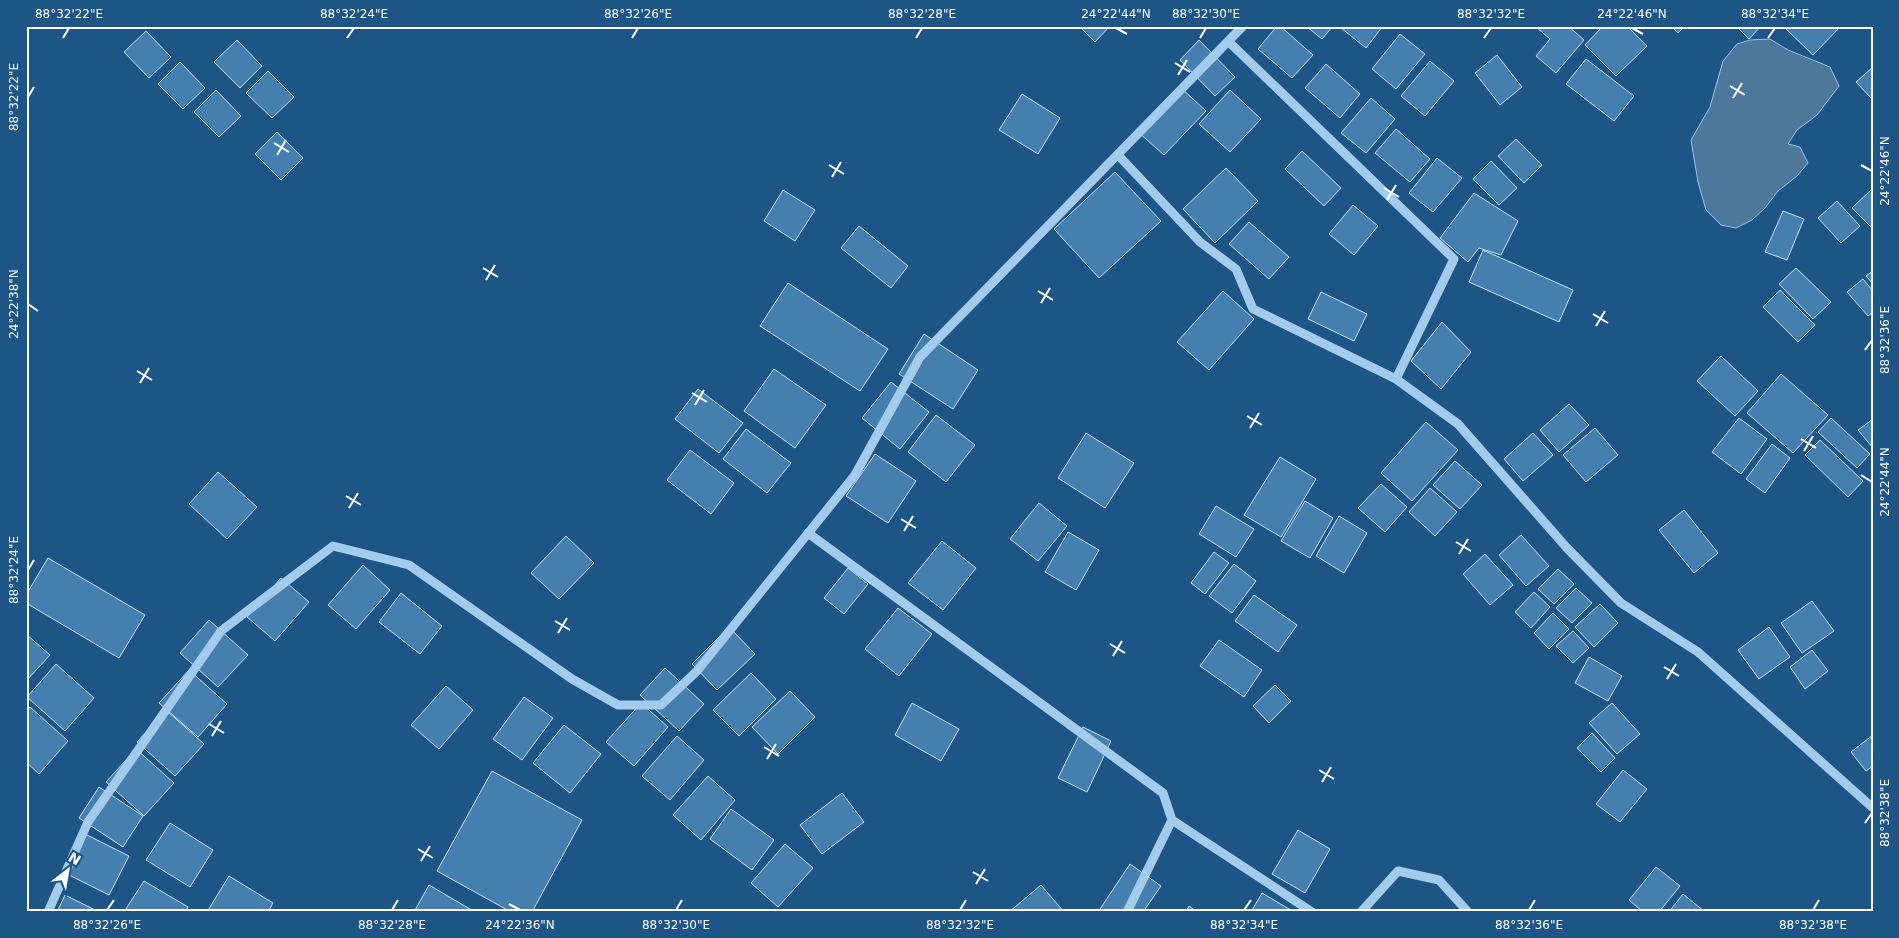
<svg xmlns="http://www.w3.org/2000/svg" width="1899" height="938" font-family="'DejaVu Sans',sans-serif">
  <rect width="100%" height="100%" fill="#1c5586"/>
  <polygon fill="#4d779b" stroke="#96c7ed" points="1770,39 1788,50 1830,67 1839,86 1817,115 1797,130 1788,144 1800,147 1808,163 1797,176 1778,191 1765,208 1752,220 1736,228 1721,225 1706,210 1698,182 1691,140 1710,107 1723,61 1737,44 1750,40"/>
  <g fill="#447faf" stroke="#c8e3f8">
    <polygon points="1079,26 1110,26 1095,42"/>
    <polygon points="1277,26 1280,26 1313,55 1292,78 1258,49"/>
    <polygon points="1306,26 1333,26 1322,39"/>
    <polygon points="1343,26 1383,26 1366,48 1341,28"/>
    <polygon points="1535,26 1568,26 1584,40 1556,73 1536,56 1550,39"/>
    <polygon points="1603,26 1627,26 1647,46 1616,76 1585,45"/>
    <polygon points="1671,26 1685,26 1678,33"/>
    <polygon points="1736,26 1761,26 1749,39"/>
    <polygon points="1783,26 1841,26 1813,55"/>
    <polygon points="146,31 171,57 149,78 124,52"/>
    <polygon points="1400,34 1425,54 1396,89 1372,69"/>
    <polygon points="237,40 262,66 240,88 214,62"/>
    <polygon points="1199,40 1235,77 1215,96 1180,60"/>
    <polygon points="1497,55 1522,87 1500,105 1475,73"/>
    <polygon points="1586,59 1634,96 1614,121 1566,84"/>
    <polygon points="1430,61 1454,81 1425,116 1401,96"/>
    <polygon points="180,62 205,88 183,109 158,84"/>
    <polygon points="1326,64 1360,94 1340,118 1305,88"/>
    <polygon points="1873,67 1873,100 1856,82"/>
    <polygon points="268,71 294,97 272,118 246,93"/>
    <polygon points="1180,87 1206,111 1164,155 1138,132"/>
    <polygon points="216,90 241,116 219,137 194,112"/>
    <polygon points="1230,90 1261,119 1230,152 1199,124"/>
    <polygon points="1022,94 1060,118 1038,154 999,130"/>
    <polygon points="1371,98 1395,119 1366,153 1341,133"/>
    <polygon points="1396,129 1430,159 1410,182 1375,153"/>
    <polygon points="277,132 303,158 281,180 255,154"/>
    <polygon points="1516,139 1542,165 1524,183 1498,156"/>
    <polygon points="1302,151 1341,188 1324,206 1285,169"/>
    <polygon points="1437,158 1462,178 1433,212 1409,193"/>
    <polygon points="1491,161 1517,188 1499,205 1473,179"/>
    <polygon points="1226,168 1258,201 1215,243 1183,209"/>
    <polygon points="1115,172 1161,221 1099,278 1054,229"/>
    <polygon points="1873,188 1873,229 1852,208"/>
    <polygon points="783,190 815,210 795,241 764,221"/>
    <polygon points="1474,193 1518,221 1501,255 1479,248 1468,262 1440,238"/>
    <polygon points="1837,201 1860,226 1841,243 1818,218"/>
    <polygon points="1353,205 1378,226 1354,255 1329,234"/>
    <polygon points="1783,211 1804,219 1787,260 1765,252"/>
    <polygon points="1249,222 1289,257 1269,279 1229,244"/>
    <polygon points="859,226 908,266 891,288 841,248"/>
    <polygon points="1483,250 1573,290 1559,322 1469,282"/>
    <polygon points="1796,268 1831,302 1813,319 1779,284"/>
    <polygon points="1873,271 1873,284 1866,276"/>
    <polygon points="1863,279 1873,291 1873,312 1868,316 1847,292"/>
    <polygon points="788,283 888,349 860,391 760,326"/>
    <polygon points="1780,290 1815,325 1798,342 1763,307"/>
    <polygon points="1223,291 1254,319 1209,370 1177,342"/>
    <polygon points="1321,292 1367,314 1354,341 1308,319"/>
    <polygon points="1442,322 1471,352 1441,389 1411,361"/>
    <polygon points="924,334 978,370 953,409 899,374"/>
    <polygon points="1721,356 1758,391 1735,416 1697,381"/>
    <polygon points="774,369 826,405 795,448 744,411"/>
    <polygon points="1781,374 1828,415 1793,453 1747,413"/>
    <polygon points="891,382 929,412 900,449 862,418"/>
    <polygon points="698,389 743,423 719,453 675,419"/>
    <polygon points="1569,404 1589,425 1559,452 1540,430"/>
    <polygon points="936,415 975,445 946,482 908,452"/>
    <polygon points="1739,418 1767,439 1741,474 1712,452"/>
    <polygon points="1831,418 1870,454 1857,468 1818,432"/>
    <polygon points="1873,419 1873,448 1858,430"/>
    <polygon points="1426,422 1458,450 1412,501 1381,473"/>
    <polygon points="1595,428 1618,455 1586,482 1563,455"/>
    <polygon points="746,429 791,463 767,493 723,459"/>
    <polygon points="1086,433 1134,463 1105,508 1058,478"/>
    <polygon points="1533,433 1553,455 1523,481 1504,459"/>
    <polygon points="1820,440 1863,481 1848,497 1805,455"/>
    <polygon points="1772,444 1790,458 1765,493 1746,479"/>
    <polygon points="690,450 734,483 711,514 667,480"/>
    <polygon points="875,454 916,481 888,523 846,496"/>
    <polygon points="1280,457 1316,479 1281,537 1244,515"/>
    <polygon points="1455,461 1482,485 1460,509 1433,485"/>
    <polygon points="218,472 257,507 227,539 189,504"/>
    <polygon points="1381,484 1407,507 1385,532 1358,508"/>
    <polygon points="1430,488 1457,512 1435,536 1409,512"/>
    <polygon points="1305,501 1333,518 1310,558 1281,541"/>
    <polygon points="1039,503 1067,526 1038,561 1010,539"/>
    <polygon points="1216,506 1254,529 1236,557 1199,534"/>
    <polygon points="1684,510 1718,553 1694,573 1659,530"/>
    <polygon points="1339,516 1367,533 1344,573 1316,556"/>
    <polygon points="1068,532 1099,550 1076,590 1045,572"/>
    <polygon points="1521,535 1549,566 1526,586 1499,555"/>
    <polygon points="566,536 594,563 559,599 531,573"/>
    <polygon points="942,541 976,568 943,610 908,583"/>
    <polygon points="1214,552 1229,563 1205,594 1191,583"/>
    <polygon points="1485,554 1513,585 1490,605 1463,574"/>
    <polygon points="48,558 145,615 119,658 26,603 26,595"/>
    <polygon points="1234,564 1256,581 1232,613 1209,596"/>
    <polygon points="363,565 390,590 356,629 328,605"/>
    <polygon points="848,568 868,584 844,614 824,598"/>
    <polygon points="1558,569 1574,584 1554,604 1538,589"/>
    <polygon points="281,578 309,602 275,641 247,617"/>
    <polygon points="1576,588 1592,603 1572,623 1556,608"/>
    <polygon points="1534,592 1550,607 1531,628 1515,612"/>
    <polygon points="401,593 442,626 420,654 379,622"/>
    <polygon points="1254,595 1297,625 1278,652 1235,621"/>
    <polygon points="1812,601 1834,631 1802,653 1781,623"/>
    <polygon points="1600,604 1618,623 1594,647 1575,627"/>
    <polygon points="898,608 932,634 899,676 865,649"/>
    <polygon points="1553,613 1569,629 1549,649 1534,633"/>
    <polygon points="209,620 248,655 218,687 180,653"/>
    <polygon points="729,627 755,654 717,690 692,664"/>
    <polygon points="1769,627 1790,657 1759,679 1738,650"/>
    <polygon points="1573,631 1589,648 1573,663 1556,646"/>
    <polygon points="26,634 50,655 26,681"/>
    <polygon points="1219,640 1262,670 1244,697 1200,666"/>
    <polygon points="1812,650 1828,671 1805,689 1790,667"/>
    <polygon points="1589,657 1622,676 1608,701 1575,683"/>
    <polygon points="56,664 94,698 65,731 27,697"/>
    <polygon points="665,668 704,704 679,731 640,695"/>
    <polygon points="189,670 227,704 198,737 159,703"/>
    <polygon points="751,673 776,699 739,736 713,710"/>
    <polygon points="1275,685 1291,701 1269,723 1253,706"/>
    <polygon points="446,686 473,710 439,749 411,725"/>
    <polygon points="790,691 815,717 778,754 752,727"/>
    <polygon points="524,697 553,718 522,760 493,739"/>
    <polygon points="641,703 668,727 634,766 606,742"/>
    <polygon points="912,703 959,729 941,761 895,735"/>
    <polygon points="1612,703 1640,734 1617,754 1589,723"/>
    <polygon points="30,707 68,741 39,774 26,762 26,712"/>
    <polygon points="166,710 204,744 175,776 137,742"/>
    <polygon points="564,725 601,754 570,793 533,763"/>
    <polygon points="1083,727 1111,741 1087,792 1058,778"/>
    <polygon points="1592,733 1615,758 1601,772 1577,748"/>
    <polygon points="1873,735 1873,766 1866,771 1851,752"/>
    <polygon points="677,736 704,760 670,800 642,776"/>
    <polygon points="136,749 174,783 144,816 106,782"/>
    <polygon points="1623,770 1647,789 1620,822 1596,804"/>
    <polygon points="492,771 582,820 532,912 511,912 437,871"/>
    <polygon points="708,776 735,800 701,840 673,815"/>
    <polygon points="99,787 143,816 123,847 79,818"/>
    <polygon points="842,793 864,822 822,854 800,825"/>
    <polygon points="731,809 774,840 752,870 710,839"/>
    <polygon points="170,823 213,850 190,887 146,860"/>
    <polygon points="1298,830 1330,849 1305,893 1272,874"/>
    <polygon points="83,833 129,856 109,895 63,872"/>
    <polygon points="785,844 813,868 778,907 751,883"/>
    <polygon points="1130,864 1161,886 1143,912 1098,912"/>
    <polygon points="1656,867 1680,886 1659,912 1643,912 1629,900"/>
    <polygon points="229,876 273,903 268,912 207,912"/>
    <polygon points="144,881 188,907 185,912 124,912"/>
    <polygon points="429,885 475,912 414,912"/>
    <polygon points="1041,885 1064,912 1009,912"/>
    <polygon points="1262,893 1294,912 1251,912"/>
    <polygon points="1683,894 1705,912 1669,912"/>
    <polygon points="65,895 99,912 57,912"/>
    <polygon points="1189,906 1197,912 1186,912"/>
  </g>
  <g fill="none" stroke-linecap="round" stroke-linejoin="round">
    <g stroke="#a3cbeb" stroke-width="9">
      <polyline points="1229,42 1454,259 1396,379 1458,424 1567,548 1621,603 1698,652 1873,808"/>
      <polyline points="1118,155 1200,242 1236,269 1253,309 1396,379"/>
      <polyline points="808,533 1163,793 1172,820 1127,912"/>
      <polyline points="1172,820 1312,912"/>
      <polyline points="48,912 88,822 221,631 333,546 409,565 572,679 618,705 661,705 697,671 855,475 920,357 1243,26"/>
      <polyline points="1361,912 1398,871 1439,880 1468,912"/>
    </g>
  </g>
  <path fill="none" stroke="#fff" stroke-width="2" d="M1116,28L1127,34M1632,28L1643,34M63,38L69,28M347,38L354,28M632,38L638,28M916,38L922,28M1200,38L1206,28M1484,38L1491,28M1768,38L1775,28M1175,63L1190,72M1178,75L1187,60M1730,86L1745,95M28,97L34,87M1733,98L1742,83M274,143L289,152M277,155L286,140M829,165L844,174M1861,165L1872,171M832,177L841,162M1384,188L1399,197M1387,200L1396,185M483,268L498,277M486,280L495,265M1038,291L1053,300M1041,303L1050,288M28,304L38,311M1593,314L1608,323M1596,326L1605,311M1865,350L1872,340M137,371L152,380M140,383L149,368M692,393L707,402M695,405L704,390M1247,416L1262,425M1250,428L1259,413M1801,439L1816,448M1804,451L1813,436M1861,475L1872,482M346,496L361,505M349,508L358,493M901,519L916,528M904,531L913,516M1456,542L1471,551M1459,554L1468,539M28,570L34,560M555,621L570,630M558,633L567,618M1110,644L1125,653M1113,656L1122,641M1664,667L1679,676M1667,679L1676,664M209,724L224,733M212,736L221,721M764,747L779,756M767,759L776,744M1319,770L1334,779M1322,782L1331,767M1865,823L1872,813M418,849L433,858M421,861L430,846M973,872L988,881M976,884L985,869M509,904L520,910M107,910L114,900M392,910L398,900M676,910L682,900M960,910L966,900M1244,910L1251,900M1529,910L1535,900M1813,910L1819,900"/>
  <rect width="1899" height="938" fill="none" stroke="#1c5586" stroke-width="55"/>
  <g transform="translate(68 870) rotate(31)" stroke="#1c5586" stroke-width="4" paint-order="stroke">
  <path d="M0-4L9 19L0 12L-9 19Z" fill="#ffffff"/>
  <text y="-8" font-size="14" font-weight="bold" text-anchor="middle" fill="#ffffff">N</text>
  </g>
  <rect x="28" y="28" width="1844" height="882" fill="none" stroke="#fff" stroke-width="2"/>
  <g font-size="12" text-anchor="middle" fill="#fff">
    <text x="69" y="18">88°32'22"E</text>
    <text x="354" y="18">88°32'24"E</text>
    <text x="638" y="18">88°32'26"E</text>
    <text x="922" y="18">88°32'28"E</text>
    <text x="1116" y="18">24°22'44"N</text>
    <text x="1206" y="18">88°32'30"E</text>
    <text x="1491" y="18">88°32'32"E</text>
    <text x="1632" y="18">24°22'46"N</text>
    <text x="1775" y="18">88°32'34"E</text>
    <text transform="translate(14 97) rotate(-90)" y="4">88°32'22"E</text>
    <text transform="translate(1885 171) rotate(-90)" y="4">24°22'46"N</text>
    <text transform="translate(14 304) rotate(-90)" y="4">24°22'38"N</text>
    <text transform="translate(1885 340) rotate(-90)" y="4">88°32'36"E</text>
    <text transform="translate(1885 482) rotate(-90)" y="4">24°22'44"N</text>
    <text transform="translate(14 570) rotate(-90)" y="4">88°32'24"E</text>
    <text transform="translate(1885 813) rotate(-90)" y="4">88°32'38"E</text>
    <text x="107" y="929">88°32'26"E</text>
    <text x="392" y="929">88°32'28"E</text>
    <text x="520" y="929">24°22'36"N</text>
    <text x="676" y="929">88°32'30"E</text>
    <text x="960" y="929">88°32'32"E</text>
    <text x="1244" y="929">88°32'34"E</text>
    <text x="1529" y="929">88°32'36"E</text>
    <text x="1813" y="929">88°32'38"E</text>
  </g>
</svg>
